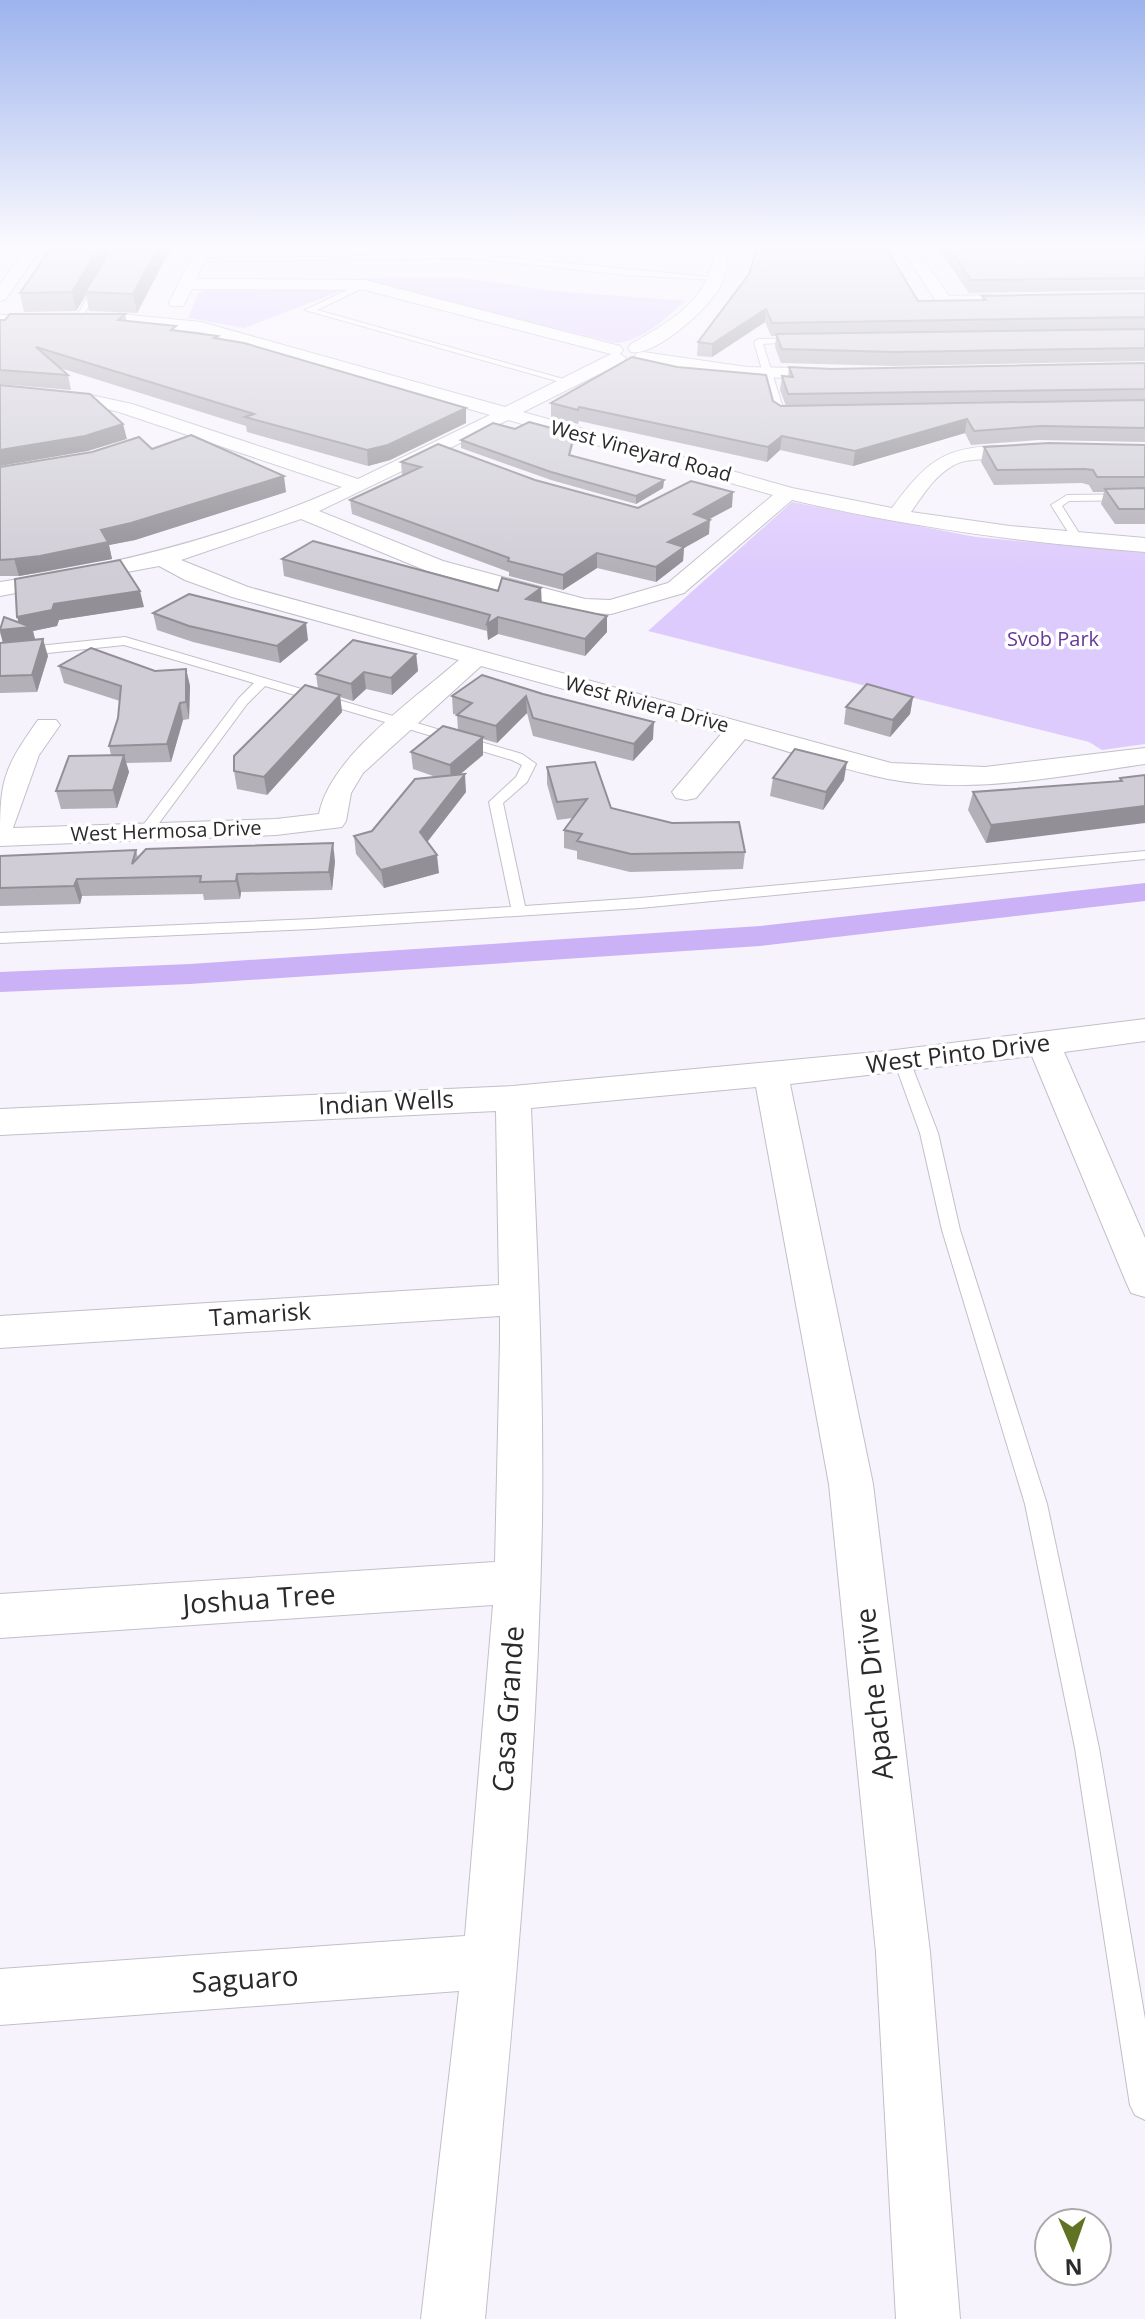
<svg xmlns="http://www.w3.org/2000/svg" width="1145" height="2319" font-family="'Open Sans',sans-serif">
  <rect width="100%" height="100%" fill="#f7f3fd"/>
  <g fill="#decbfd">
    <path d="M456,277L554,291L685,301C666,318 643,341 616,343L362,281L363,278Z"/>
    <polygon points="332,289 344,290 244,328 188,318 198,293 207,290"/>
    <polygon points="792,502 976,537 1145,553 1145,744 1102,750 1089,742 648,631"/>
  </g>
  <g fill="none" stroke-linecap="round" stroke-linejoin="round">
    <polygon fill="#cbb1f5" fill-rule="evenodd" points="1145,883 1145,901 760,946 190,984 0,992 0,972 190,964 760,926"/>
    <defs>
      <g id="lane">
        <polygon points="115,248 123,248 81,319 74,321"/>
        <polygon points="468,254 721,278 717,280 624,275 468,258 198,261 194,259"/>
        <polygon points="362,283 369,285 317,310 574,382 567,384 305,310"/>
        <polygon points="758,339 798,338 802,341 763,344 784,411 793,412 793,416 780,417 775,414 754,342"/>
        <polygon points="1145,494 1145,500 1069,501 1062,506 1084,541 1079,544 1075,543 1051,505 1067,495"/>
        <polygon points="125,637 522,754 536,764 527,782 503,803 525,906 640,898 1145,851 1145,859 640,908 312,929 0,943 0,933 312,919 511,907 489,802 516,777 522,765 512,760 265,686 247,704 151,834 141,834 141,828 239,698 254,683 124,645 0,658 0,650"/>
        <polygon points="902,1055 910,1061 938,1133 960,1230 1047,1504 1099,1748 1145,2019 1145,2120 1135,2115 1130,2105 1075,1748 1025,1504 942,1230 920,1133 894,1061"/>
      </g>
      <g id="street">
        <polygon points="26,248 41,248 6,299 0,301 0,285"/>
        <path d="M196,248H210L196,279L365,280L620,346L623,350L620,354L626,358L623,362L523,412L792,488L892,508C925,464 942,446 1001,446C1013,446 1027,445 1039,448L1042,452C1028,467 977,452 954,465C935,475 923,495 911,512L1010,526L1145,538V552C1025,543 909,527 792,500L684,593L611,614L584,613L427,571L301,519L181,560L248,587L891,763L985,767L1145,748V764C1061,776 972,795 888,779C840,769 792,752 745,739L696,798L686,800L676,798L672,792L722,733L481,666L363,773L351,793L346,821L342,827L276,835L0,846C0,782 1,772 38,720H56L60,725L39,755L13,828L276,819L319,814C330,756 415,699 459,660L232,597L185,580L159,566L0,596V582C120,565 231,536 342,487L119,412L86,404L0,397V387L86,394L132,404L358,479L490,415L200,332L120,324L0,325V315L120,314L201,322L505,407L611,354L365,290L192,289L183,306H171L169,303ZM508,420L773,495L668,583L610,600L585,599L443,561L319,511Z"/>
        <polygon points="635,248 711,248 711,249 704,253 642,252"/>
        <polygon points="828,248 821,252 734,253 727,249"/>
        <polygon points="901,248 915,248 949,296 991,295 999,300 991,305 938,304"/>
        <path d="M721,250L728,254C727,265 726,275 721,285C711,307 655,357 631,352L628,348L631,344C669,322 708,301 714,254Z"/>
        <polygon points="643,352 747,367 836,369 845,374 836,379 747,377 637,361 634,357 637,353"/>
        <path d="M1145,1019V1041L1064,1052L1145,1238V1297L1131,1293L1126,1282L1032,1056L790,1084L873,1484L930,1952L960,2319H896L876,1952L829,1484L756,1087L531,1108C537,1247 544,1384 542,1522C537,1789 509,2054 485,2319H421L459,1991L0,2025V1969L465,1936L493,1605L0,1638V1594L495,1562L500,1341V1316L0,1348V1316L499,1285L496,1111L0,1135V1109L513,1086L887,1051Z"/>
      </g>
    </defs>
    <use href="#lane" stroke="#c2bfc8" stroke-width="2"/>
    <use href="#street" stroke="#c2bfc8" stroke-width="2"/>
    <use href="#lane" fill="#fff" fill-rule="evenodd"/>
    <use href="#street" fill="#fff" fill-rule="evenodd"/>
  </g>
  <g fill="#b3b0b8">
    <polygon points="51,248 171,248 137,313 89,311 86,295 76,311 24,312 20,293"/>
    <polygon points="938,248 1145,248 1145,290 969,293"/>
    <polygon points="749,274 918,301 982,300 982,296 1145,293 1145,361 894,366 781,363 775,347 776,336 771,336 765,322 712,357 697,356 698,342"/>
    <polygon points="125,314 127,321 218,339 466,423 390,460 368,466 247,432 246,426 60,368 68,375 71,390 0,384 0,320"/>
    <polygon points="1145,363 1145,442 1038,440 971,445 965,433 853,466 780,450 767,462 579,421 578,424 551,417 551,403 773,401 781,406 786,406 780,390 782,376 788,377 789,367 831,369"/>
    <polygon points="515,429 574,442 570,456 664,480 663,488 636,504 551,480 461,448 461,440"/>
    <polygon points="1145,445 1145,524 1115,524 1101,504 1104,492 1093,492 1089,485 1082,483 994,485 981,462 984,447"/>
    <polygon points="152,449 286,492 135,540 109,545 112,559 44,572 19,576 0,576 0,467"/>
    <polygon points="401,462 535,480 638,508 732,507 709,519 709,534 684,548 683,561 656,582 597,568 563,590 509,576 509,572 352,514 350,500 402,476"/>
    <polygon points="282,559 498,591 542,602 607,616 607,632 585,656 498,634 488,640 487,631 284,576"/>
    <polygon points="144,607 59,620 57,626 33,631 35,640 48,656 37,692 0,693 0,643 3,643 0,633 0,627 18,622"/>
    <polygon points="153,613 308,640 280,663 193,642 157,630"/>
    <polygon points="416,654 418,671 392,695 366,689 353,701 340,697 342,712 267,795 237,789 234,771 318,689 316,674"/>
    <polygon points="59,666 155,671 186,669 190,686 189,719 183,720 171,762 126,763 129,772 117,808 61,809 56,791 111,755 109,746 118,718 120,701 64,683"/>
    <polygon points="482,675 653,739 633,761 533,736 527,713 497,743 483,739 483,755 459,775 466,792 427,842 439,873 384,888 356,854 354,836 372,831 436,777 413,769 411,752 458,730 457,715 453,714 452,696"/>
    <polygon points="913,697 910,714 890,737 844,724 846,707"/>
    <polygon points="547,767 611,808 745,852 743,869 630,872 577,859 577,851 564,848 564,830 573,818 557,820 547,784"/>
    <polygon points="1145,775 986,843 968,810 973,792 1119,781 1120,778"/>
    <polygon points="773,778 844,780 823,810 770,796"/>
    <polygon points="136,850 138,858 335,861 332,890 241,892 240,899 204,900 203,894 82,896 80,904 0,906 0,856"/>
  </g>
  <g fill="#929096">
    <polygon points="99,248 113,248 85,292 86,295 76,311 72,292"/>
    <polygon points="158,248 171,248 137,313 133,294"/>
    <polygon points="766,309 765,322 712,357 712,344"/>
    <polygon points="466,408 466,423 390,460 368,466 367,450"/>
    <polygon points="967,419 965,433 853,466 855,451"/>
    <polygon points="123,424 127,439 88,451 0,466 0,450"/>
    <polygon points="782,436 780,450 767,462 768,447"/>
    <polygon points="284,476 286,492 135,540 109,545 112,559 19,576 14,559 101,530"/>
    <polygon points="664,480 663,488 636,504 636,496"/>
    <polygon points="733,492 732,507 693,528 694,514"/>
    <polygon points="710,520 709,534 684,548 683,561 656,582 656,567 668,542"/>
    <polygon points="597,553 597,568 563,590 563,575"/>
    <polygon points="541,588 542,605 526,599"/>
    <polygon points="140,591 144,607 59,620 57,626 33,631 36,643 4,647 0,630 20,628 17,617 54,604"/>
    <polygon points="607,616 607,632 585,656 585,639"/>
    <polygon points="498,617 498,634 488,640 487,624"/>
    <polygon points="306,623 308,640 280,663 277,646"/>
    <polygon points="43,639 48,656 37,692 32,675"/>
    <polygon points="416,654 418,671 392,695 391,678"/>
    <polygon points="186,669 190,686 189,719 186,702"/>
    <polygon points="364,672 366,689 353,701 351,684"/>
    <polygon points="340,695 342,712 267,795 264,777"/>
    <polygon points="526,696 527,713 497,743 496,726"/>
    <polygon points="913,697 910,714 890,737 893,720"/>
    <polygon points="180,703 183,720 171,762 167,744"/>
    <polygon points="654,722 653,739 633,761 634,744"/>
    <polygon points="483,737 483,755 451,782 450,765"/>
    <polygon points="124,755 129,772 117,808 113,790"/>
    <polygon points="847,762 844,780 823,810 826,792"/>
    <polygon points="465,774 466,792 421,850 420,832"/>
    <polygon points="1145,806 1145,823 986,843 991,825"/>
    <polygon points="333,843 335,861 332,890 329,872"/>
    <polygon points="437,855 439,873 384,888 381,870"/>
    <polygon points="237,874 241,892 240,899 236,881"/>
    <polygon points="77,879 82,896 80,904 74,886"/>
  </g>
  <g fill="#d0cdd6" stroke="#929096" stroke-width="2">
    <polygon points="51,248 99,248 72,292 20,293"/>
    <polygon points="112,248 158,248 133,294 85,292"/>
    <polygon points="757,248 886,248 918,301 986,300 982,296 1145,293 1145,317 772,323 766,309 712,344 698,342 749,274"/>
    <polygon points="949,248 1145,248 1145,278 971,280"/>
    <polygon points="10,314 125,314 118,320 176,326 171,330 218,336 214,338 244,343 466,408 388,445 367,450 245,417 254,414 36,347 68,375 0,370 0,320 5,320"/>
    <polygon points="1145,329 1145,348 896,352 782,349 776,334"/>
    <polygon points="632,357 677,367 766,375 773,401 781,406 1145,400 1145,428 1041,426 974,431 967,419 855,451 782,436 768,447 579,407 578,410 551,403"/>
    <polygon points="1145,363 1145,389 788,394 782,376 793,377 789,367 831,369"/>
    <polygon points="0,385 90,394 123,424 85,436 0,450"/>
    <polygon points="529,422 574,434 569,455 664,480 636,496 551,472 461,440 493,423 515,429"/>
    <polygon points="191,435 284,476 131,523 101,530 108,542 40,556 14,559 0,560 0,467 92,452 139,437 152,449"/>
    <polygon points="1049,443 1145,445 1145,477 1097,477 1093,470 1085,469 997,470 984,447"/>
    <polygon points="438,444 535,480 638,508 691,481 733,492 694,514 710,520 668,542 684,547 656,567 597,553 563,575 508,561 509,558 350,500 421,467 401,462"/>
    <polygon points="1145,488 1145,509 1119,509 1105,489"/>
    <polygon points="313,541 498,591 502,578 541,588 526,599 607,616 585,639 498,617 487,624 490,615 282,559"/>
    <polygon points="120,560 140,591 54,604 52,610 17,617 15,579"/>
    <polygon points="189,594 306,623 277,646 189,626 153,613"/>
    <polygon points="4,617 31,627 0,630"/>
    <polygon points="43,639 32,675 0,676 0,643"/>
    <polygon points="353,640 416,654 391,678 364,672 351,684 316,674"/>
    <polygon points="91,648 155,671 186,669 186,702 180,703 167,744 109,746 118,718 121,686 59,666"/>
    <polygon points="482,675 543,694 654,722 634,744 533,718 526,696 496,726 457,715 472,703 452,696"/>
    <polygon points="867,684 913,697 893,720 846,707"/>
    <polygon points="305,685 340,695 264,777 234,771 234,756"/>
    <polygon points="443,726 483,737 450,765 411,752"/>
    <polygon points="795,749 847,762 826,792 773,778"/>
    <polygon points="124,755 113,790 56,791 69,756"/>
    <polygon points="595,762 611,808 672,823 739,822 745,852 631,854 577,841 582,834 564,830 587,799 557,802 547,767"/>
    <polygon points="465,774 420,832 437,855 381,870 354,836 372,831 415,779"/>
    <polygon points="1145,775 1145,806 991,825 973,792 1122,781 1120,778"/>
    <polygon points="333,843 329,872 237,874 236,881 200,882 201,876 77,879 74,886 0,888 0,856 136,850 132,864 146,849"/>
  </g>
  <linearGradient id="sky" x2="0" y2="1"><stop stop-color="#9cb3ed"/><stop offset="0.43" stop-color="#fbfafe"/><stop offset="1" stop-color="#fbfafe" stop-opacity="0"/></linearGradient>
  <rect width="1145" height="573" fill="url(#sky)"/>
  <g text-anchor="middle" stroke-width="7" stroke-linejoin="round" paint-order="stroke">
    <g font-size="20" fill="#2a292c" stroke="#fff">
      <text transform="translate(641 451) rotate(15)" y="7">West Vineyard Road</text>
      <text transform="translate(647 704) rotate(15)" y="7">West Riviera Drive</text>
      <text transform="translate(166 831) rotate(-2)" y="7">West Hermosa Drive</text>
    </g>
    <g font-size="20" fill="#663899" stroke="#fff">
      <text x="1053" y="646">Svob Park</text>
    </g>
    <g font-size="24" fill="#2a292c" stroke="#fff">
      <text transform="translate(958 1054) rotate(-7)" y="8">West Pinto Drive</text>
      <text transform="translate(386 1103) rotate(-3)" y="8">Indian Wells</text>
      <text transform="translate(260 1315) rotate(-4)" y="8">Tamarisk</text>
    </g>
    <g font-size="28" fill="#2a292c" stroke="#fff">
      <text transform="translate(259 1599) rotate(-4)" y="10">Joshua Tree</text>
      <text transform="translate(874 1694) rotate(-96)" y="10">Apache Drive</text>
      <text transform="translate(508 1709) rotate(-86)" y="10">Casa Grande</text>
      <text transform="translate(245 1979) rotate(-4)" y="10">Saguaro</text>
    </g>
  </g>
  <g transform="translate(1073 2247) rotate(178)"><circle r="38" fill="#ffffff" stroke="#aaa9ab" stroke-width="2"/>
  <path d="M0-6L14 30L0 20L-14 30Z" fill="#5f7323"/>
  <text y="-12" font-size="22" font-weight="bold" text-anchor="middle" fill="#2a292c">N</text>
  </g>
</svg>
